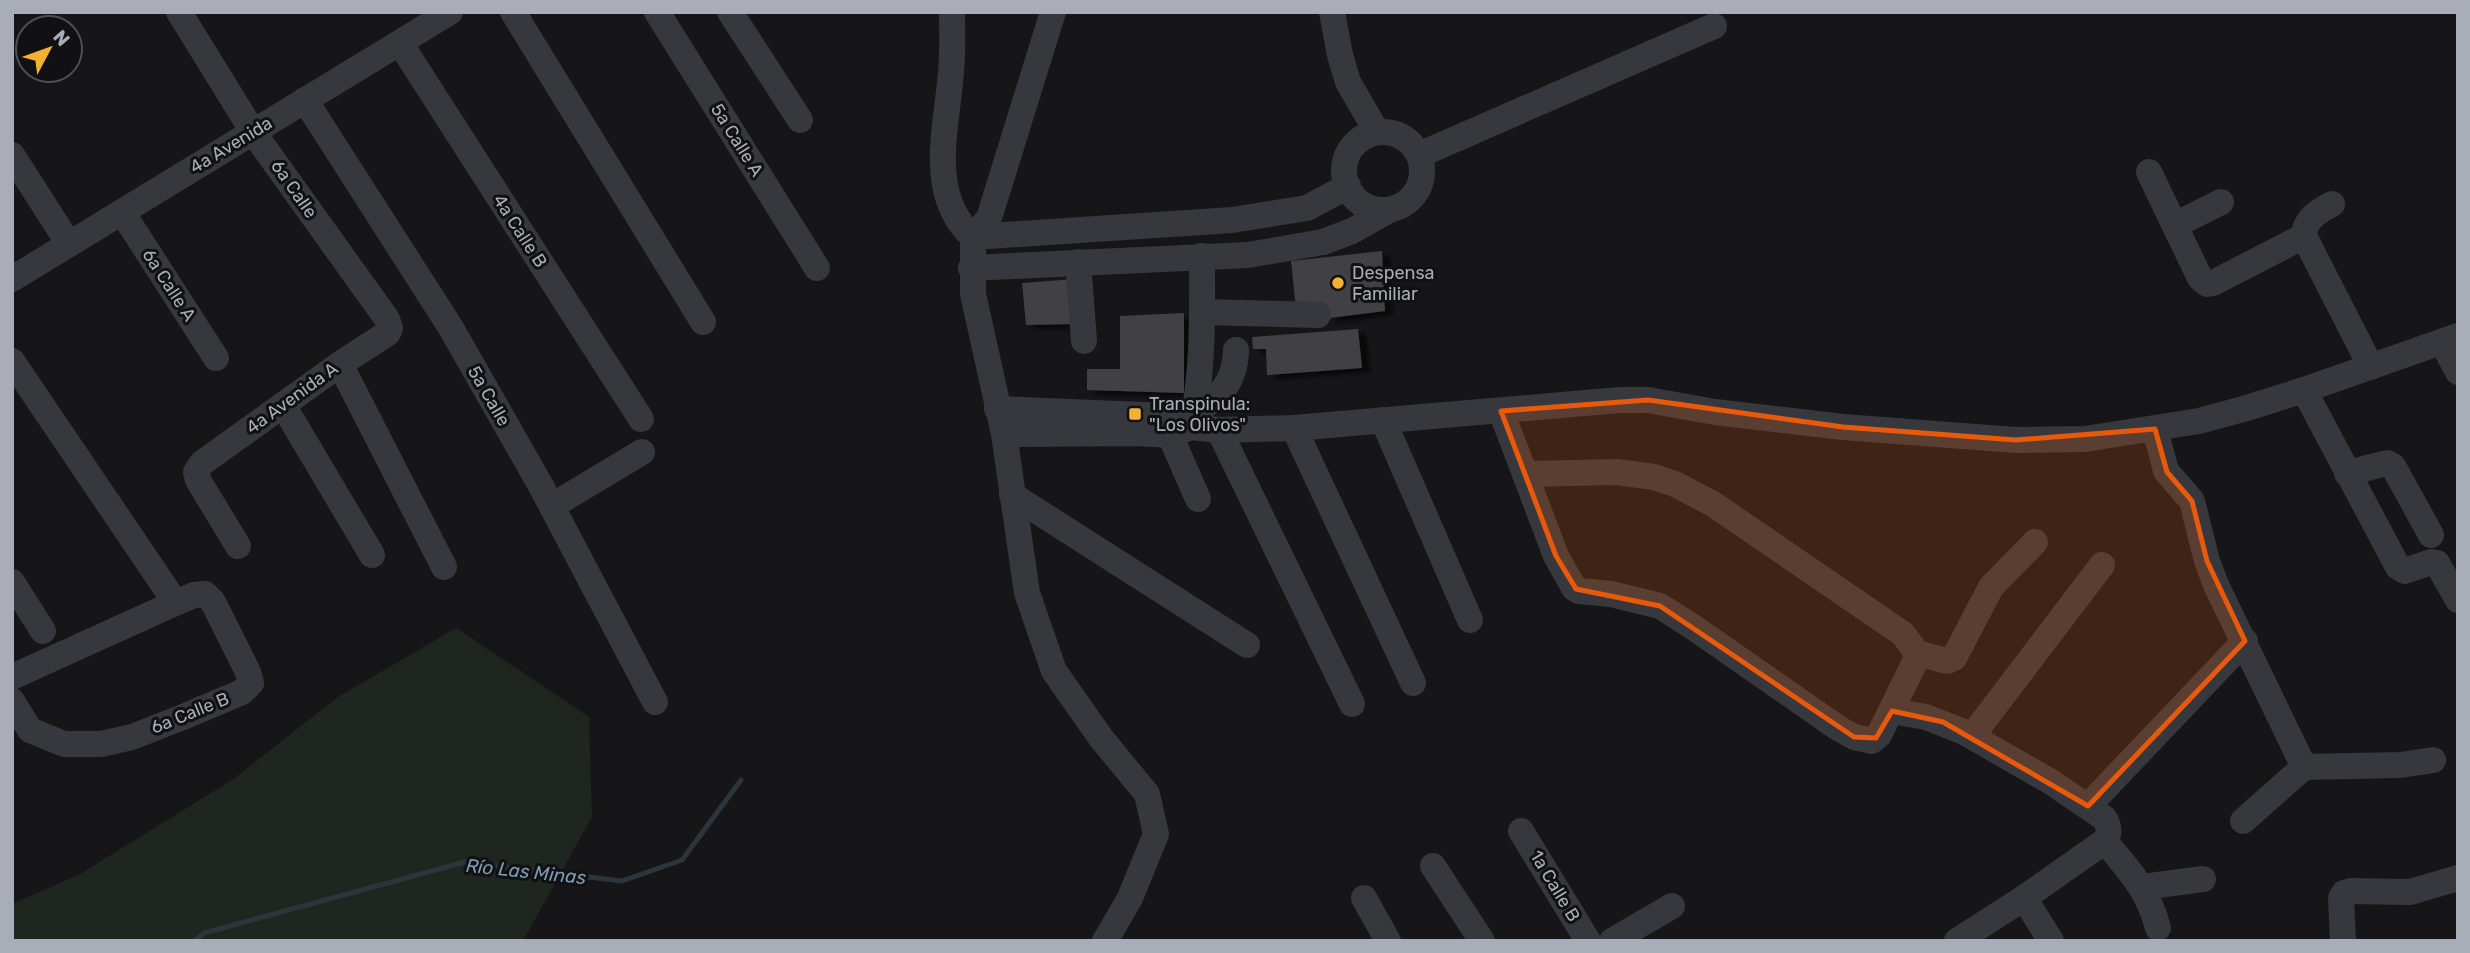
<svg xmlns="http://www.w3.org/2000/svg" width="2470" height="953" font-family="Rubik,sans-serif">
  <defs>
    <filter id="shadow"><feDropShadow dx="8" dy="4.5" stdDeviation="2" flood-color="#0009"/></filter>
  </defs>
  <rect width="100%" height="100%" fill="#161618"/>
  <polygon fill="#1e261f" points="456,628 589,717 592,817 523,941 12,941 12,904 80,874 232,780 338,697"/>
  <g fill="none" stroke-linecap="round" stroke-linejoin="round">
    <polyline stroke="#2c353c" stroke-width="5" points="194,941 204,933 465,862 622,881 682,860 741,780"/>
  </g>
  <g fill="#404145" filter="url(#shadow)">
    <polygon points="1382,251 1385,311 1329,318 1326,304 1296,308 1291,261"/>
    <polygon points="1075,279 1077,324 1026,325 1022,283"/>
    <polygon points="1184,313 1184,393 1087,390 1087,369 1120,369 1120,316"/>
    <polygon points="1358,329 1362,368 1267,375 1266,349 1253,349 1252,337"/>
  </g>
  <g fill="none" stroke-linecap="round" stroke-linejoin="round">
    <g stroke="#37383d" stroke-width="26">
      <polyline points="179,12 253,132 387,319 390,328 388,333 340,364 202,463 196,472 198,480 238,546"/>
      <polyline points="513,12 703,322"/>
      <polyline points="657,12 817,268"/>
      <polyline points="730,12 800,120"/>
      <path d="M952,12C952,32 953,52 951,72C947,127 926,195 973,237L1232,220L1307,208L1348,186"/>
      <polyline points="1053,12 989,218 973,237 973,294 1004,434 1027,593 1054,671 1101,738 1147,794 1156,834 1130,898 1105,941"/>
      <polyline points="1332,12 1340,55 1348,82 1377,132"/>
      <polyline points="400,43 641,419"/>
      <polyline points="305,100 451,328 541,486 655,702"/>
      <circle cx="1383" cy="171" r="39"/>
      <polyline points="12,155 69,244"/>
      <polyline points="1419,155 1714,26"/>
      <polyline points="2149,172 2200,278 2207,284 2213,283 2304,236 2371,367"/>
      <polyline points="122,212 216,358"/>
      <polyline points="2175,225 2221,202"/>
      <path d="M2304,236C2305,218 2318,212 2332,204"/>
      <polyline points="1078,262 1084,341"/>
      <polyline points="971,268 1248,255 1323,242 1352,231 1391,209"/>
      <polyline points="12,279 450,12"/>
      <polyline points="1202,312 1318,315"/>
      <polyline points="2442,342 2458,372"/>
      <polyline points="12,361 171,596 173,604"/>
      <polyline points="340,364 444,567"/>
      <polyline points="2304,390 2398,567 2405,571 2431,562 2437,563 2458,600"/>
      <polyline points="283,405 372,555"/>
      <polyline points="997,409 1167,416 1191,427 1219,430 1294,428 1620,400 1648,400 1715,412 1843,427 2016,440 2085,439 2199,421 2247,408 2304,390 2458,336"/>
      <polyline points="1501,411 1556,556 1574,588 1579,591 1611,594 1660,606 1693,627 1838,728 1854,737 1872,741 1879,735 1915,662 1917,653 1903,634 1713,504 1675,484 1654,477 1617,472 1526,474"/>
      <path d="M1194,413C1220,397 1235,383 1236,350"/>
      <polyline points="1383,420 1470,620"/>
      <path d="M1191,427C1204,373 1202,312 1202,256"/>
      <polyline points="1294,428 1413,683"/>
      <polyline points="2155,429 2166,471 2192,501 2207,561 2217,587 2304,767 2401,765 2433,760"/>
      <polyline points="1219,430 1352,704"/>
      <polyline points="1004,434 1137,433 1170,435 1191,427"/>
      <polyline points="1170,435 1198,499"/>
      <polyline points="2347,473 2387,463 2393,466 2431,535"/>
      <polyline points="1012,495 1247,645"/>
      <polyline points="552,506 642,452"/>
      <polyline points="12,582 43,631"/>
      <polyline points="1917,653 1947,661 1954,658 1991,587 2035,542"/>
      <polyline points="12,677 173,604 194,595 205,594 213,602 248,672 251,683 242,692 183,717 132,737 101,744 64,744 30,730 12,701"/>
      <path d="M1892,711L1926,717L1964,732L2051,782L2104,818C2110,827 2110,833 2105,841C2129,871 2148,889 2158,928"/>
      <polyline points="1972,736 2102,565"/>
      <polyline points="2088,806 2245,641"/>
      <polyline points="2243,821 2304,767"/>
      <polyline points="1521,831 1588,941"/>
      <polyline points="1433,866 1482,941"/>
      <polyline points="2142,887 2203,879"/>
      <polyline points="1364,898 1388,941"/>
      <polyline points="2024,898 2051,941"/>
      <polyline points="1612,941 1672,906"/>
      <polyline points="1957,941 2024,898 2105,841"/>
      <polyline points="2343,941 2341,898 2344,893 2351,891 2410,892 2458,878"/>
    </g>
  </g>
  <path fill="#e8590c" fill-opacity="0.2" stroke="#e8590c" stroke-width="5" stroke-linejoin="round" d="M1648,400L1843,427L2016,440L2155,429L2167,472L2192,501L2207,561L2245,641L2088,806L1943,722L1892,711L1876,738L1854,737L1660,606L1576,589L1556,556L1501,411Z"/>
  <g fill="#f2b134" stroke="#111113" stroke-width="2.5">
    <circle cx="1338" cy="283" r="7"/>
    <rect x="1128" y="407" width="14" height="14" rx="3.5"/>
  </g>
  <g text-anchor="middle" stroke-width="6" stroke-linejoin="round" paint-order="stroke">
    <g font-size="18" fill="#a8adb8" stroke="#111113">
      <text transform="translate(737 140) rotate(58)" y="6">5a Calle A</text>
      <text transform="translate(231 145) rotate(-31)" y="6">4a Avenida</text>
      <text transform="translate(294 189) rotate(55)" y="6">6a Calle</text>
      <text transform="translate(520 231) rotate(57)" y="6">4a Calle B</text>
      <text transform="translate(169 285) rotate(57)" y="6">6a Calle A</text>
      <text transform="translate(489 396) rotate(60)" y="6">5a Calle</text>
      <text transform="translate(292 398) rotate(-36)" y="6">4a Avenida A</text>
      <text transform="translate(190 713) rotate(-22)" y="6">6a Calle B</text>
      <text transform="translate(1555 886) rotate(59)" y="6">1a Calle B</text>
    </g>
    <g font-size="18" fill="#a8adb8" stroke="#111113" text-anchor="start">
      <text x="1352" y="279">Despensa<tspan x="1352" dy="21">Familiar</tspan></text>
      <text x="1149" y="410">Transpinula:<tspan x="1149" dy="21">"Los Olivos"</tspan></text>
    </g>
    <g font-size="19" font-style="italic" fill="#7f9bb3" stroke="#111113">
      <text transform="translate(526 871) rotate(6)" y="7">Río Las Minas</text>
    </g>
  </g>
  <rect width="2470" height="953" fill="none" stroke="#a8adb8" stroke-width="28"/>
  <g transform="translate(49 49) rotate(49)"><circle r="33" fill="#111113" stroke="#4d4f55" stroke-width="2"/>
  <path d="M0-5L12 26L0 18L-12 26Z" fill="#f2b134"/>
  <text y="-10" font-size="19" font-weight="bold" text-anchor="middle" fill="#a8adb8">N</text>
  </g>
</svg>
